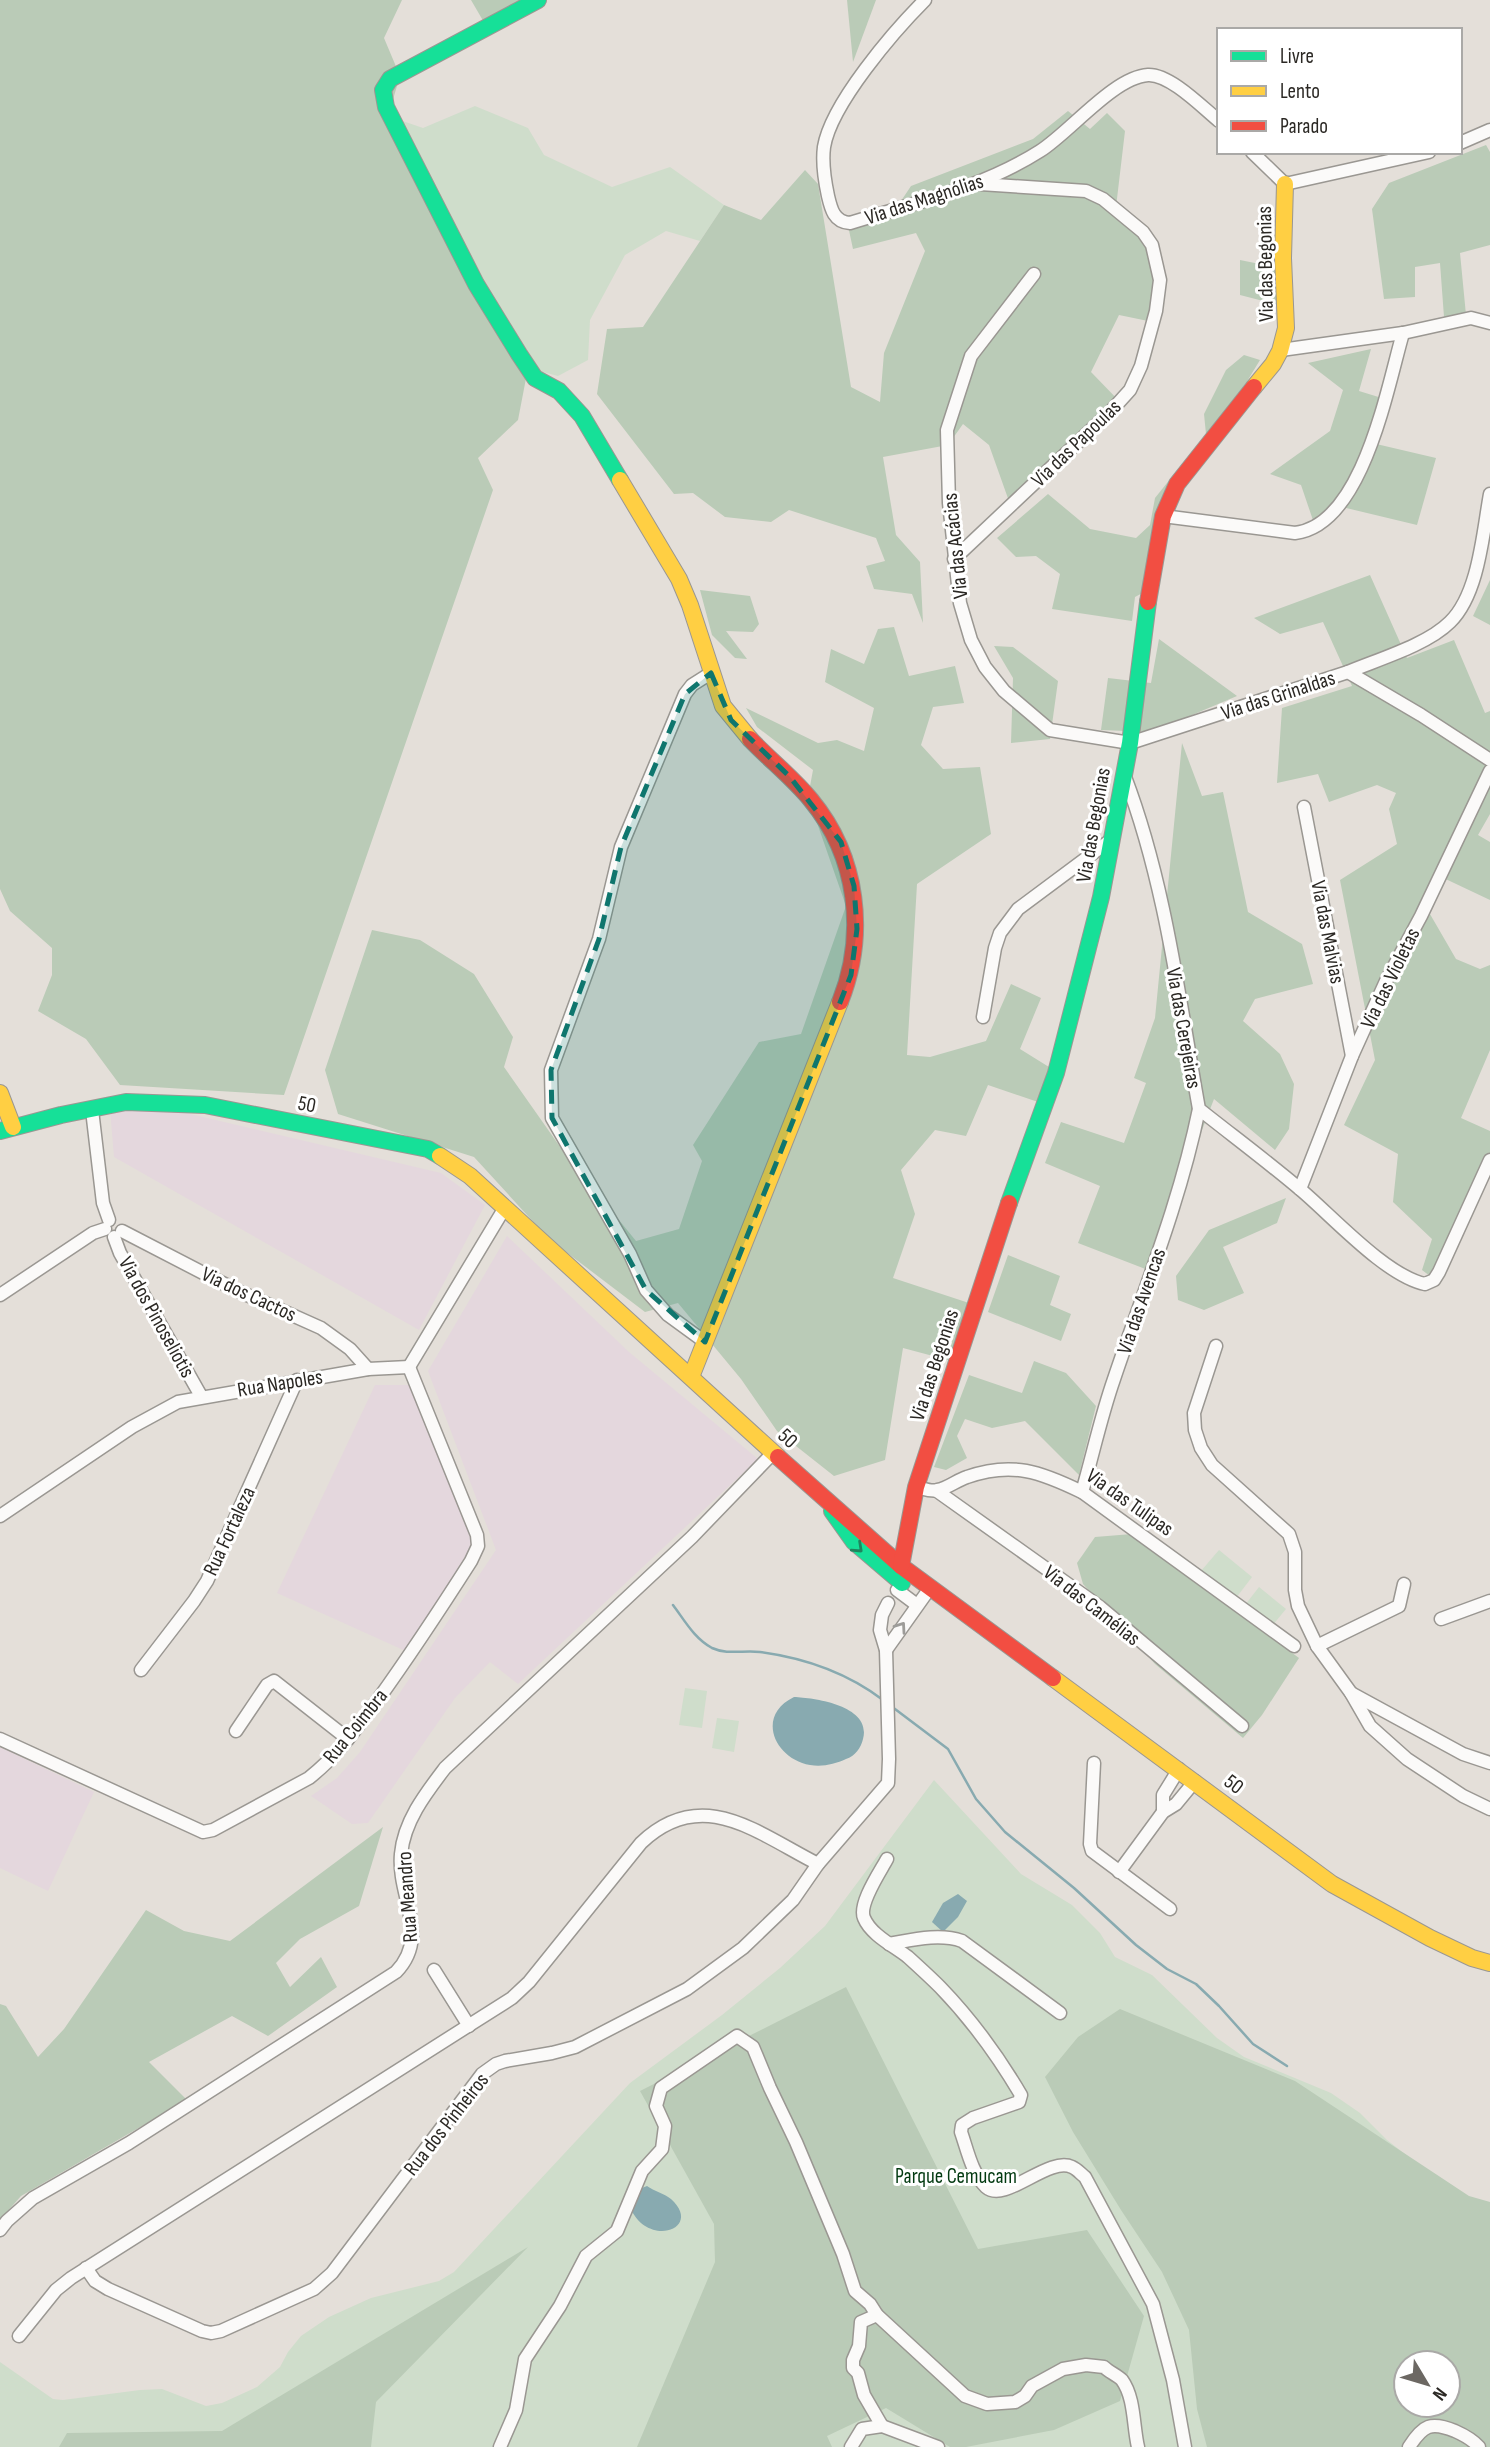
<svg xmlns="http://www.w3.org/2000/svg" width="1490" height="2447" font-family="'Sofia Sans Condensed',sans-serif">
  <rect width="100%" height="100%" fill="#e4dfd9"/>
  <g fill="#e4d7dd">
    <polygon points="152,1105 441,1173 485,1205 419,1330 114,1157 110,1109"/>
    <polygon points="507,1236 629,1352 758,1459 518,1684 490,1662 455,1698 368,1823 352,1824 311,1796 337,1778 360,1752 496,1550 428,1371"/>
    <polygon points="375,1385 414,1385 478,1546 410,1653 277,1593"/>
    <polygon points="0,1747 94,1792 48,1891 0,1868"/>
  </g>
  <g fill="#cfddcb" fill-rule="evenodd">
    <polygon points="475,106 528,128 544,155 612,187 670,167 724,205 700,241 666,231 625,255 590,320 588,360 558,376 528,368 388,116 423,128"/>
    <polygon points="1219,1550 1252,1577 1236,1598 1201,1571"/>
    <polygon points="1259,1587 1286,1609 1272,1626 1245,1605"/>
    <polygon points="685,1688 707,1691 702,1728 679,1725"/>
    <polygon points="717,1718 739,1721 734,1752 712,1748"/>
    <path d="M934,1780L1021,1874L1072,1905L1100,1933L1115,1957L1152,1975L1217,2038L1244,2057L1331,2093L1360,2113L1387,2140L1460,2197L1490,2447H0V2362L53,2399L63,2400L140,2390L162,2389L206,2406L222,2403L257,2387L280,2367L288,2352L301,2336L329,2317L371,2298L439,2281L454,2272L630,2083L722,2015L780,1968L825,1926ZM1406,2363H1448V2405H1406Z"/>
  </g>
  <g fill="#bacbb7" fill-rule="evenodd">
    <polygon points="0,0 402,0 384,38 400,76 388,116 528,368 518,420 478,458 493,490 284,1095 120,1085 86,1039 38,1011 52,975 52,948 10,911 0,889"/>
    <polygon points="471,0 523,0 485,24"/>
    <polygon points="847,0 876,0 853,62"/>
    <polygon points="1068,111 1090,129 1107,113 1125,131 1116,207 1152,238 1166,278 1153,322 1119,315 1091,372 1122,404 1010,504 989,445 963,424 948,445 883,457 896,535 920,562 923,623 912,594 874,589 866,566 885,561 876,538 789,510 771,522 725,517 693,493 674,494 597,394 607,329 643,327 724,205 761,220 805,170 818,184 851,387 880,402 884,353 925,251 916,233 853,249 847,221 899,204 911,186 1033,139"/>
    <polygon points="1486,145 1490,152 1490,245 1460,253 1466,315 1444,317 1440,263 1415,267 1415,297 1384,299 1372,209 1389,183"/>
    <polygon points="1240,260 1280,268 1286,307 1240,295"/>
    <polygon points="1371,349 1359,391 1385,399 1372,443 1436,458 1417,525 1342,507 1316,529 1301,485 1270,474 1330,431 1343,390 1308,363"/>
    <polygon points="1244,355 1260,360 1224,419 1189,464 1148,590 1135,597 1132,621 1052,609 1060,574 1036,556 1016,557 997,538 1048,494 1090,529 1136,538 1150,525 1155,498 1206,434 1204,414 1226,370"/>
    <polygon points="1370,575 1407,658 1454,640 1485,713 1490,711 1490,814 1478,835 1490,842 1490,900 1435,874 1423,902 1456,959 1480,969 1490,965 1490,1050 1461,1118 1490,1131 1490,1154 1434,1279 1422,1270 1432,1239 1393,1202 1398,1154 1344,1125 1375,1060 1340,880 1397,844 1389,809 1396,793 1377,785 1329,802 1318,774 1277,783 1282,708 1352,686 1323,622 1280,634 1254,618"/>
    <polygon points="1490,580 1490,625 1473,616"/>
    <polygon points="700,590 750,596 759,624 753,632 726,631 747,659 735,658 712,635"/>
    <polygon points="894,627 909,676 955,666 964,703 933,707 921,745 943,769 980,767 991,834 917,884 907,1055 930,1057 986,1041 1011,984 1041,998 1020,1049 1049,1067 1038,1102 988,1085 966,1136 935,1130 901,1170 915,1214 893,1278 969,1303 948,1360 903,1348 885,1460 834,1476 777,1431 741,1379 678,1303 645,1312 549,1239 474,1157 338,1114 325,1070 372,930 420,940 474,974 513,1037 504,1067 563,1151 636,1241 679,1229 702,1161 693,1145 759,1042 801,1034 846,906 808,797 813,770 757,727 746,708 818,743 837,740 864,751 874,708 825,682 831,649 864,664 878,629"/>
    <polygon points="1159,639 1237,696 1152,732 1101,730 1108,678 1151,683"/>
    <polygon points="994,646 1013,647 1058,681 1050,739 1011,743 1013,678"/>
    <polygon points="1182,743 1202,796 1223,792 1248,912 1302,944 1313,984 1255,999 1243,1021 1280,1054 1294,1084 1289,1129 1275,1150 1214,1099 1148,1270 1078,1243 1100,1186 1045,1163 1061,1122 1124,1143 1146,1083 1134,1078 1155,1018"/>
    <polygon points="1286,1198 1277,1223 1223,1247 1244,1293 1204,1310 1178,1300 1176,1276 1209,1230"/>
    <polygon points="1008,1255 1060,1276 1050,1305 1071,1314 1061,1341 988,1312"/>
    <polygon points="1034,1361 1066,1373 1096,1406 1079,1475 1025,1421 992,1428 965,1419 957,1436 967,1458 946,1470 934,1467 969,1375 1022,1393"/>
    <polygon points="1132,1534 1299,1658 1262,1715 1243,1738 1155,1664 1083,1584 1077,1563 1095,1537"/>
    <polygon points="383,1827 359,1906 300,1939 276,1963 290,1987 321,1957 337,1987 268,2036 232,2016 149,2062 187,2100 21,2196 0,2220 0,2004 6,2006 38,2057 64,2029 146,1910 184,1931 230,1941"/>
    <polygon points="846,1987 978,2249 1087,2230 1144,2316 1120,2401 1054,2430 966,2447 950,2447 886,2408 827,2436 832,2447 637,2447 715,2262 714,2224 640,2091"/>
    <path d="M1120,2009L1295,2081L1469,2196L1490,2202V2447H1207L1197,2409L1189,2330L1162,2272L1121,2210L1073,2132L1045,2077L1078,2037ZM1406,2363H1448V2405H1406Z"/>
    <polygon points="528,2247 376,2402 371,2447 59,2447 67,2433 222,2431"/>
  </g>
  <g fill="#88aab0">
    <path d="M794,1697C816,1698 872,1706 863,1739C861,1748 855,1756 846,1759C835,1764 823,1767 810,1765C775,1759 755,1716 794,1697Z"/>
    <polygon points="958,1894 967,1901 958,1917 943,1932 932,1922 943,1903"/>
    <path d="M647,2186C654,2191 665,2194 671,2199C704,2229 647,2249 630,2207L637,2190Z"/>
  </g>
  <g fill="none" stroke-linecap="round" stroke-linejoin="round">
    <g stroke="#88aab0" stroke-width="2.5">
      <path d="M673,1605C685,1621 694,1638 712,1648C727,1655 744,1650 760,1652C805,1658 846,1672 883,1700"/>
      <polyline points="891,1706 948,1749 976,1799 1005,1832 1074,1888 1136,1945 1167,1969 1196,1984 1219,2006 1253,2044 1287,2066"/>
    </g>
    <defs>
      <g id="street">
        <path d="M925,0C894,31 831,104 824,147C822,162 825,182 828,196C831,209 834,222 850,223C914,203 982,188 1040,151C1070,132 1114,77 1148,75C1170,74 1202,107 1219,121"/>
        <polyline points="1460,143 1490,130"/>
        <polyline points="1252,152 1285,184 1429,152"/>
        <polyline points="1034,274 971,356 947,430 949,503 960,603 971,640 985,667 1004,691 1050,730 1130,743 1348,672 1421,715 1490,760"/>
        <polyline points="1281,350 1403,333 1471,318 1490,323"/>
        <path d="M1163,516L1295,533C1363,525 1387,388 1403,333"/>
        <polyline points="954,559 1111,411 1130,390 1141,366 1156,311 1160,280 1152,245 1143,232 1103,199 1086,191 980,184"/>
        <path d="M1348,672C1379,659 1427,645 1450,622C1479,594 1483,532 1490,494"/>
        <path d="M1125,777C1165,882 1179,998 1199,1109C1233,1136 1268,1162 1301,1190C1332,1216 1386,1276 1425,1284L1434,1280L1439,1272L1490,1160"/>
        <polyline points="1304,807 1352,1056"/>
        <polyline points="983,1017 995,948 1000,933 1018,909 1112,839"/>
        <polyline points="92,1110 103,1203 109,1220"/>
        <polyline points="1300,1189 1352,1056 1386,981 1421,916 1490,771"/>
        <polyline points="122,1231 236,1290 321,1328 350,1349 368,1369"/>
        <polyline points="114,1237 120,1253 201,1396"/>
        <polyline points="0,1295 93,1233 105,1229"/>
        <polyline points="705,1342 668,1315 646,1290 630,1254 552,1118 551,1070 599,939 621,847 685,694 692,685 711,673"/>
        <polyline points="1216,1346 1194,1413 1195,1430 1201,1448 1212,1465 1289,1534 1295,1552 1295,1590 1298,1606 1317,1646 1351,1693 1370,1726 1407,1759 1463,1796 1490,1809"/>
        <polyline points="409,1367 504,1209"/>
        <path d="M916,1487C922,1488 931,1492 937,1490C947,1489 957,1480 967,1477C1012,1461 1041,1472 1082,1492L1294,1646"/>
        <polyline points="937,1491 1100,1607 1242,1726"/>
        <path d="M1082,1492C1093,1454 1101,1416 1114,1379C1144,1290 1180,1202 1199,1109"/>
        <polyline points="0,1516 132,1427 178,1402 368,1369 409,1367"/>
        <polyline points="897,1590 917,1605"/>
        <polyline points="1441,1619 1490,1601"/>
        <polyline points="1317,1646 1399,1606 1404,1584"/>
        <polyline points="886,1650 930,1588"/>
        <polyline points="141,1670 194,1601 207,1581 297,1380"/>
        <polyline points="1351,1693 1463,1754 1490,1763"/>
        <polyline points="236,1731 267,1685 274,1681 348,1739"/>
        <path d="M0,1739L203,1832L213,1830L309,1778C337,1756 356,1729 377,1701C410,1655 441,1608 471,1561L478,1546L477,1535L409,1367"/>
        <polyline points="1094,1763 1090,1844 1092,1851 1170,1909"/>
        <polyline points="1163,1812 1163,1795 1179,1769"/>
        <path d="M887,1859C880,1872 858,1904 864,1918C871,1935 894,1946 908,1957C919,1967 930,1977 940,1987C971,2019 998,2056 1021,2095L1019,2102L973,2118L962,2125L961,2132C967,2149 972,2174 986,2187C1005,2204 1048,2156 1072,2167C1077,2169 1081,2174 1085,2177L1153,2304L1173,2380L1185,2447"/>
        <polyline points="1119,1872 1163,1812 1176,1804 1195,1781"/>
        <path d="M889,1944C912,1940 939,1933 962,1941L1060,2013"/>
        <polyline points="434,1970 469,2026"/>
        <path d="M0,2230L7,2221L33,2198L129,2143L396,1972C431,1936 397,1896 401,1854C404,1821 426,1793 445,1768L692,1537L773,1453"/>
        <polyline points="86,2268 95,2281 108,2289 202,2331 211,2333 221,2331 314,2289 332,2273 482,2074 496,2064 505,2061 552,2053 575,2047 687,1989 743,1948 793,1900 818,1864 888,1783 889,1759 886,1650 880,1630 882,1615 888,1603"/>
        <polyline points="877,2315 861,2322 859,2346 853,2360 853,2368 858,2373 864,2395 882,2426"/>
        <path d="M19,2336L56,2290L71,2278L512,1998L529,1982L641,1843C702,1785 757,1833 818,1864"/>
        <path d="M500,2447L516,2410L525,2359L560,2306L586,2256L617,2231L642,2171L662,2149L665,2126L656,2106L661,2088L737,2036L753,2047L770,2088L796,2142L843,2254L855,2291L870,2304L877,2315L965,2396L987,2404L1015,2402L1025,2396L1032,2386L1063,2369L1086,2365L1104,2367C1109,2372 1117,2375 1122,2380C1135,2398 1133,2426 1138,2447"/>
        <polyline points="851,2447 862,2429 882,2426 938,2447"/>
        <path d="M1409,2447C1423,2425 1431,2421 1455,2431C1464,2435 1473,2440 1479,2447"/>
      </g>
      <g id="fast">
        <polyline points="538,0 390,79 383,90 386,107 476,284 519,354 535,378 559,391 582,416 620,480"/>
        <polyline points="0,1131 61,1115 126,1102 205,1105 428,1149 440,1156"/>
        <polyline points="1009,1203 1056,1073 1101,897 1130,743 1148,602"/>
        <polyline points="832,1511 854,1542 902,1583"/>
      </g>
      <g id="slow">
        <polyline points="1254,387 1273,364 1280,351 1286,328 1283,258 1285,184"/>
        <polyline points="620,480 679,579 690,605 723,706 750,739"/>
        <polyline points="0,1093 13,1127"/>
        <polyline points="440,1156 470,1176 778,1457"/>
        <polyline points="691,1377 840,1002"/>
        <polyline points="1053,1678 1332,1884 1430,1938 1472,1958 1490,1963"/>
      </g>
      <g id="jam">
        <polyline points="1148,602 1163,516 1177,484 1254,387"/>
        <path d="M750,739C770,760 793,778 811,800C858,857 867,934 840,1002"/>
        <polyline points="778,1457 901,1566 1053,1678"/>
        <polyline points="901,1566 916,1487 1009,1203"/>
      </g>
    </defs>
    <use href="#street" stroke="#9a9792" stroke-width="15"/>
    <use href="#fast" stroke="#9a9792" stroke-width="18"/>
    <use href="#slow" stroke="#9a9792" stroke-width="18"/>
    <use href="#jam" stroke="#9a9792" stroke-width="18"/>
    <use href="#street" stroke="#fbfaf9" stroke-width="12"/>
    <use href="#fast" stroke="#16e098" stroke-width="16"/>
    <use href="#slow" stroke="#ffcf43" stroke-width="16"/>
    <use href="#jam" stroke="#f24e42" stroke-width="16"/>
  </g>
  <defs><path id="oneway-chevron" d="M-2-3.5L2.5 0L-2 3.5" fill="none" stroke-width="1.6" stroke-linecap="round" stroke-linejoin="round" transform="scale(1.75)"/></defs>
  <use stroke="#20845e" href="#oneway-chevron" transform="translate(858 1548) rotate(43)"/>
  <use stroke="#9d9c99" href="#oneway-chevron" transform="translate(901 1627) rotate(-55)"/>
  <path fill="#0f766e" fill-opacity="0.2" stroke="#0f766e" stroke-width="5" stroke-dasharray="14 9" stroke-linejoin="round" d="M711,673L731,720L790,777L841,842L854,886L857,929L851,975L705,1342L646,1290L552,1118L551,1070L599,939L621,847L685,694Z"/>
  <g text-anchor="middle" stroke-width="6" stroke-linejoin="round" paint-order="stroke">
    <g font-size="21" fill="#2b2824" stroke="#fff">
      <text transform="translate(924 199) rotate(-18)" y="7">Via das Magnólias</text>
      <text transform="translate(1265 264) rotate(-91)" y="7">Via das Begonias</text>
      <text transform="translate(1076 443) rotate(-44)" y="7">Via das Papoulas</text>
      <text transform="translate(955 546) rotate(-96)" y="7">Via das Acácias</text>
      <text transform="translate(1278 695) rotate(-18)" y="7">Via das Grinaldas</text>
      <text transform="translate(1093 825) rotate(-80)" y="7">Via das Begonias</text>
      <text transform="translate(1328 932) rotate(79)" y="7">Via das Malvias</text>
      <text transform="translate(1390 978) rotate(-64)" y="7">Via das Violetas</text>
      <text transform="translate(1184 1028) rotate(80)" y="7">Via das Cerejeiras</text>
      <text transform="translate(307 1104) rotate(11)" y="7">50</text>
      <text transform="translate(249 1294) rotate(25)" y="7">Via dos Cactos</text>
      <text transform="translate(1141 1301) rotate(-71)" y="7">Via das Avencas</text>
      <text transform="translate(157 1317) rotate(61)" y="7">Via dos Pinoseliotis</text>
      <text transform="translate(934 1365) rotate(-72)" y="7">Via das Begonias</text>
      <text transform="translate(280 1383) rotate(-9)" y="7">Rua Napoles</text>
      <text transform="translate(788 1438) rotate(42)" y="7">50</text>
      <text transform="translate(1130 1502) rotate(35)" y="7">Via das Tulipas</text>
      <text transform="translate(229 1531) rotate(-65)" y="7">Rua Fortaleza</text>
      <text transform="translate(1092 1605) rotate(38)" y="7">Via das Camélias</text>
      <text transform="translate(355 1726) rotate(-51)" y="7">Rua Coimbra</text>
      <text transform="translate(1234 1784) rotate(37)" y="7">50</text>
      <text transform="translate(407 1897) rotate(-94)" y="7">Rua Meandro</text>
      <text transform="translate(446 2124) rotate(-52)" y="7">Rua dos Pinheiros</text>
    </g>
    <g font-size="21" fill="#033a11" stroke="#fff">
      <text x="956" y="2183">Parque Cemucam</text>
    </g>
  </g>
  <rect x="1217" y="28" width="245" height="126" fill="#ffffff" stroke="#aaa9a7" stroke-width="2"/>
  <rect x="1231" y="51" width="35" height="10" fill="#16e098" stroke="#aaa9a7" stroke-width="2"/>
  <text x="1280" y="63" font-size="21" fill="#2b2824">Livre</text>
  <rect x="1231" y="86" width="35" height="10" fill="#ffcf43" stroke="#aaa9a7" stroke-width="2"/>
  <text x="1280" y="98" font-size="21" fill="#2b2824">Lento</text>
  <rect x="1231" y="121" width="35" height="10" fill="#f24e42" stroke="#aaa9a7" stroke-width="2"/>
  <text x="1280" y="133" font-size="21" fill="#2b2824">Parado</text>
  <g transform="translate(1427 2384) rotate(128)"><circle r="33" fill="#ffffff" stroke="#aaa9a7" stroke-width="2"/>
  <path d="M0-5L12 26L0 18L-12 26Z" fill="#6c6863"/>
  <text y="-10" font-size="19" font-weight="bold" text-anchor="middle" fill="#2b2824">N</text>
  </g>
</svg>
